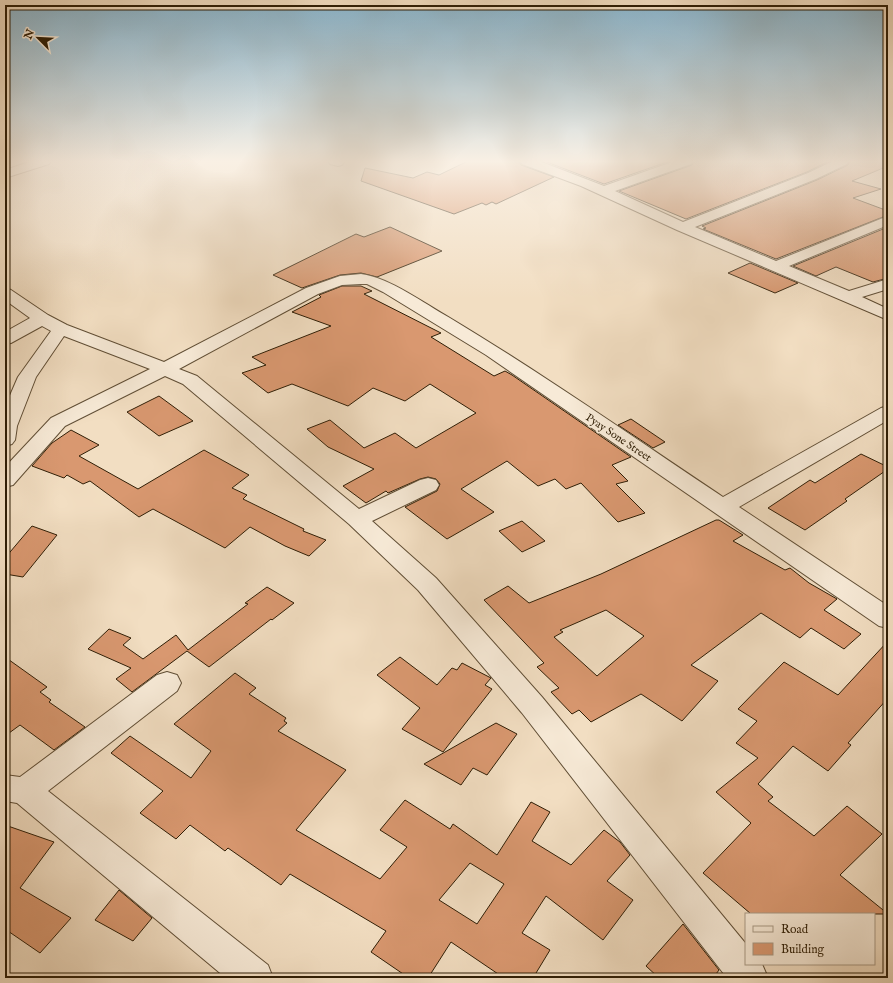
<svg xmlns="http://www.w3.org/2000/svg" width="893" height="983" font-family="'IM FELL English',serif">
  <rect width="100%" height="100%" fill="#f2dec2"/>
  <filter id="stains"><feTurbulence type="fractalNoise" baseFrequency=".005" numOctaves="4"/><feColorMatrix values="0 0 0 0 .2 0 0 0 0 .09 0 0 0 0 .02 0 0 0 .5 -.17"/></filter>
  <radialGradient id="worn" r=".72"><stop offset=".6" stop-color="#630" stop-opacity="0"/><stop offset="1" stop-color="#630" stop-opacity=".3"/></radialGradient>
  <g fill="#d99870" stroke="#2f1e06" fill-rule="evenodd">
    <polygon points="468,161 519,161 521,165 554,177 496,204 492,202 486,205 482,203 454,214 361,181 365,168 413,178 427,172 439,175"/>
    <polygon points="544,161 670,161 604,184"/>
    <polygon points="694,161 829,161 807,172 686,219 619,191 692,165"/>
    <polygon points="850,161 888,161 888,166 852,181 881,189 853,198 888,211 888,215 776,259 703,229 706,228 702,226 817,180 848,165"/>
    <polygon points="390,227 442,251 377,277 361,273 340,275 302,288 273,275 356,234 364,237"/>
    <polygon points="888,227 888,278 873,282 836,267 816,276 793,266"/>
    <polygon points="750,263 798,283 775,293 728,273"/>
    <polygon points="342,286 361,286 372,291 364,294 441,333 431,337 494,376 505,371 512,375 631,457 612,465 628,481 616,484 645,513 618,522 581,483 566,489 555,479 538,486 507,461 461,489 494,512 447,539 405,507 437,491 440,484 436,479 428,477 420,479 388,493 386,491 366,503 343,486 374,469 328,447 307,429 330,420 364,448 395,433 416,448 476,413 430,384 405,401 373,388 348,406 292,384 268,393 242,373 266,365 252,357 331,326 292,312 321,297 319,295"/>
    <polygon points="159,396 193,421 159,436 127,412"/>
    <polygon points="631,419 665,442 653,448 618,425"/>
    <polygon points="71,430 99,445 79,456 138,489 204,450 249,475 232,488 247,495 243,499 304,529 303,531 326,540 309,556 285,546 250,527 225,548 153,509 139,517 90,481 83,484 67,475 64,478 32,466 52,443"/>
    <polygon points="861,454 888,467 888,469 845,499 847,501 805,530 768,508 810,480 815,483"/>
    <path d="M716,520H719L743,535L733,541L785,570L790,568L809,583L837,599L824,610L861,634L844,649L811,628L800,638L761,613L691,665L718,681L682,721L641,694L591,722L579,710L572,714L551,692L559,688L537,667L544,663L484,600L508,586L529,603L601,574ZM606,610L644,636L597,676L554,637L563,632L560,630Z"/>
    <polygon points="522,521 545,541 522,552 499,531"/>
    <polygon points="32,526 57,535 23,577 5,574 5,558"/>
    <polygon points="267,587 294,603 272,620 271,619 209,667 187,651 132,692 116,679 131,668 88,649 109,629 131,638 123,645 143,659 176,635 188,650 248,604 245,603"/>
    <polygon points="888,641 888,698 848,743 851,745 828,771 793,746 758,784 773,797 768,801 814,836 847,806 882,834 840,875 888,914 751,914 703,873 751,823 716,792 758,758 736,743 757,721 738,709 784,662 838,695"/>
    <polygon points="5,657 47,687 40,692 51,700 49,702 85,727 54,750 20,725 5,736"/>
    <polygon points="400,657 437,685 452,668 457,670 462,663 491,678 485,685 492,689 443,752 402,729 420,708 377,675"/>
    <path d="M235,673L256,688L249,694L286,718L284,721L287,723L278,731L346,770L296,830L380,879L407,847L380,830L405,800L450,829L453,824L497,855L531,802L550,812L532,841L571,865L604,830L620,842L630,855L607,881L633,900L603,940L546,896L522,933L550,950L533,978H504L451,942L428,978H409L371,952L386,931L290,874L281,885L228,848L225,851L190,825L176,839L140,813L163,791L111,753L130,736L191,778L211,751L174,724ZM470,863L504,884L477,924L439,900Z"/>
    <polygon points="496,723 517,734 487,775 473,768 461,785 424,764"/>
    <polygon points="5,825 54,842 20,888 71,918 40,953 5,929"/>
    <polygon points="119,890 152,918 133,941 95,920"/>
    <polygon points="683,924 719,970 713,978 659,978 646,966"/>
  </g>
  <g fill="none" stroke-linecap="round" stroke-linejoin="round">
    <defs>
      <g id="minor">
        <polygon points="32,161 51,161 49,164 5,178 5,170"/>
        <polygon points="328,161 343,161 344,162 342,165 338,166 330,164"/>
        <polygon points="520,161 539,161 604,186 675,161 693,161 691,164 615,191 683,222 808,173 833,161 849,161 847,164 816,179 695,227 776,261 888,216 888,225 789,266 849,291 888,279 888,289 862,297 888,309 888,320 677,230 581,186 522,164"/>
        <path d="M361,274C391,278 423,303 450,318C543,374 633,437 723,497L881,408L888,406V420L739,507L888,606V628L879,626L486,355L383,292L367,284H361L342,285L318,294L179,369L197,376L359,509L420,480L428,478L436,480L439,485L436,490L372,521L436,578L542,697L746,944V964H762L768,978H727L522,713L418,590L349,524L183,384L165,376L65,426L13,485L5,487V467L51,418L150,369L64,336L36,377L17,426L15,440L12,444L5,446V407L18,377L51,331L42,326L11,343L5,344V332L30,318L5,300V288L11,290L48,315L67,325L164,362L306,288L340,276Z"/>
        <polygon points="167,672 177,675 181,683 177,691 48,791 268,965 273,978 226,978 17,803 5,801 5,775 20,777 157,675"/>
      </g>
    </defs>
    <use href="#minor" stroke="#604e35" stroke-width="2"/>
    <use href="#minor" fill="#f7ead7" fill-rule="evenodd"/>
  </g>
  <linearGradient id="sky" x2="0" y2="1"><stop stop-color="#89b7d1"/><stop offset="0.54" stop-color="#f9f0e4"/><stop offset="1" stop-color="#f9f0e4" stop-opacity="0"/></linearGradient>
  <rect width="893" height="299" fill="url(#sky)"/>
  <g text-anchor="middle" stroke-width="3.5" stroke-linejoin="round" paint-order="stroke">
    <g font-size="11" fill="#2f1e06" stroke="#f7ead7">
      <text transform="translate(619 437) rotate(34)" y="4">Pyay Sone Street</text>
    </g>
  </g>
  <rect width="893" height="983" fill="none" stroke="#f2dec2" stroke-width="20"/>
  <rect x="6" y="6" width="881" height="971" fill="none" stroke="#2f1e06" stroke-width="2"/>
  <rect x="10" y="10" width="873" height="963" fill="none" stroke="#2f1e06"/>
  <rect x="745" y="913" width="130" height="52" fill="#f7ead7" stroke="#a79883"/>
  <rect x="753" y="926" width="20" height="6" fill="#f7ead7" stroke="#a79883"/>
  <text x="781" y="933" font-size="12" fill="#2f1e06">Road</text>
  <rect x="753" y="943" width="20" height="12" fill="#d99870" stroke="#a79883"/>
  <text x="781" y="953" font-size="12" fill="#2f1e06">Building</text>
  <g transform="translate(38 38) rotate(294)" stroke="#f7ead7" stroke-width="3" paint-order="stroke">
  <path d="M0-3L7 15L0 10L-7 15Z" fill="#2f1e06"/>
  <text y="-6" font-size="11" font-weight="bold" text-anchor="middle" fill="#2f1e06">N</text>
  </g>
  <rect width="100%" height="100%" filter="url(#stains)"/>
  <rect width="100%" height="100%" fill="url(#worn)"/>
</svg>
